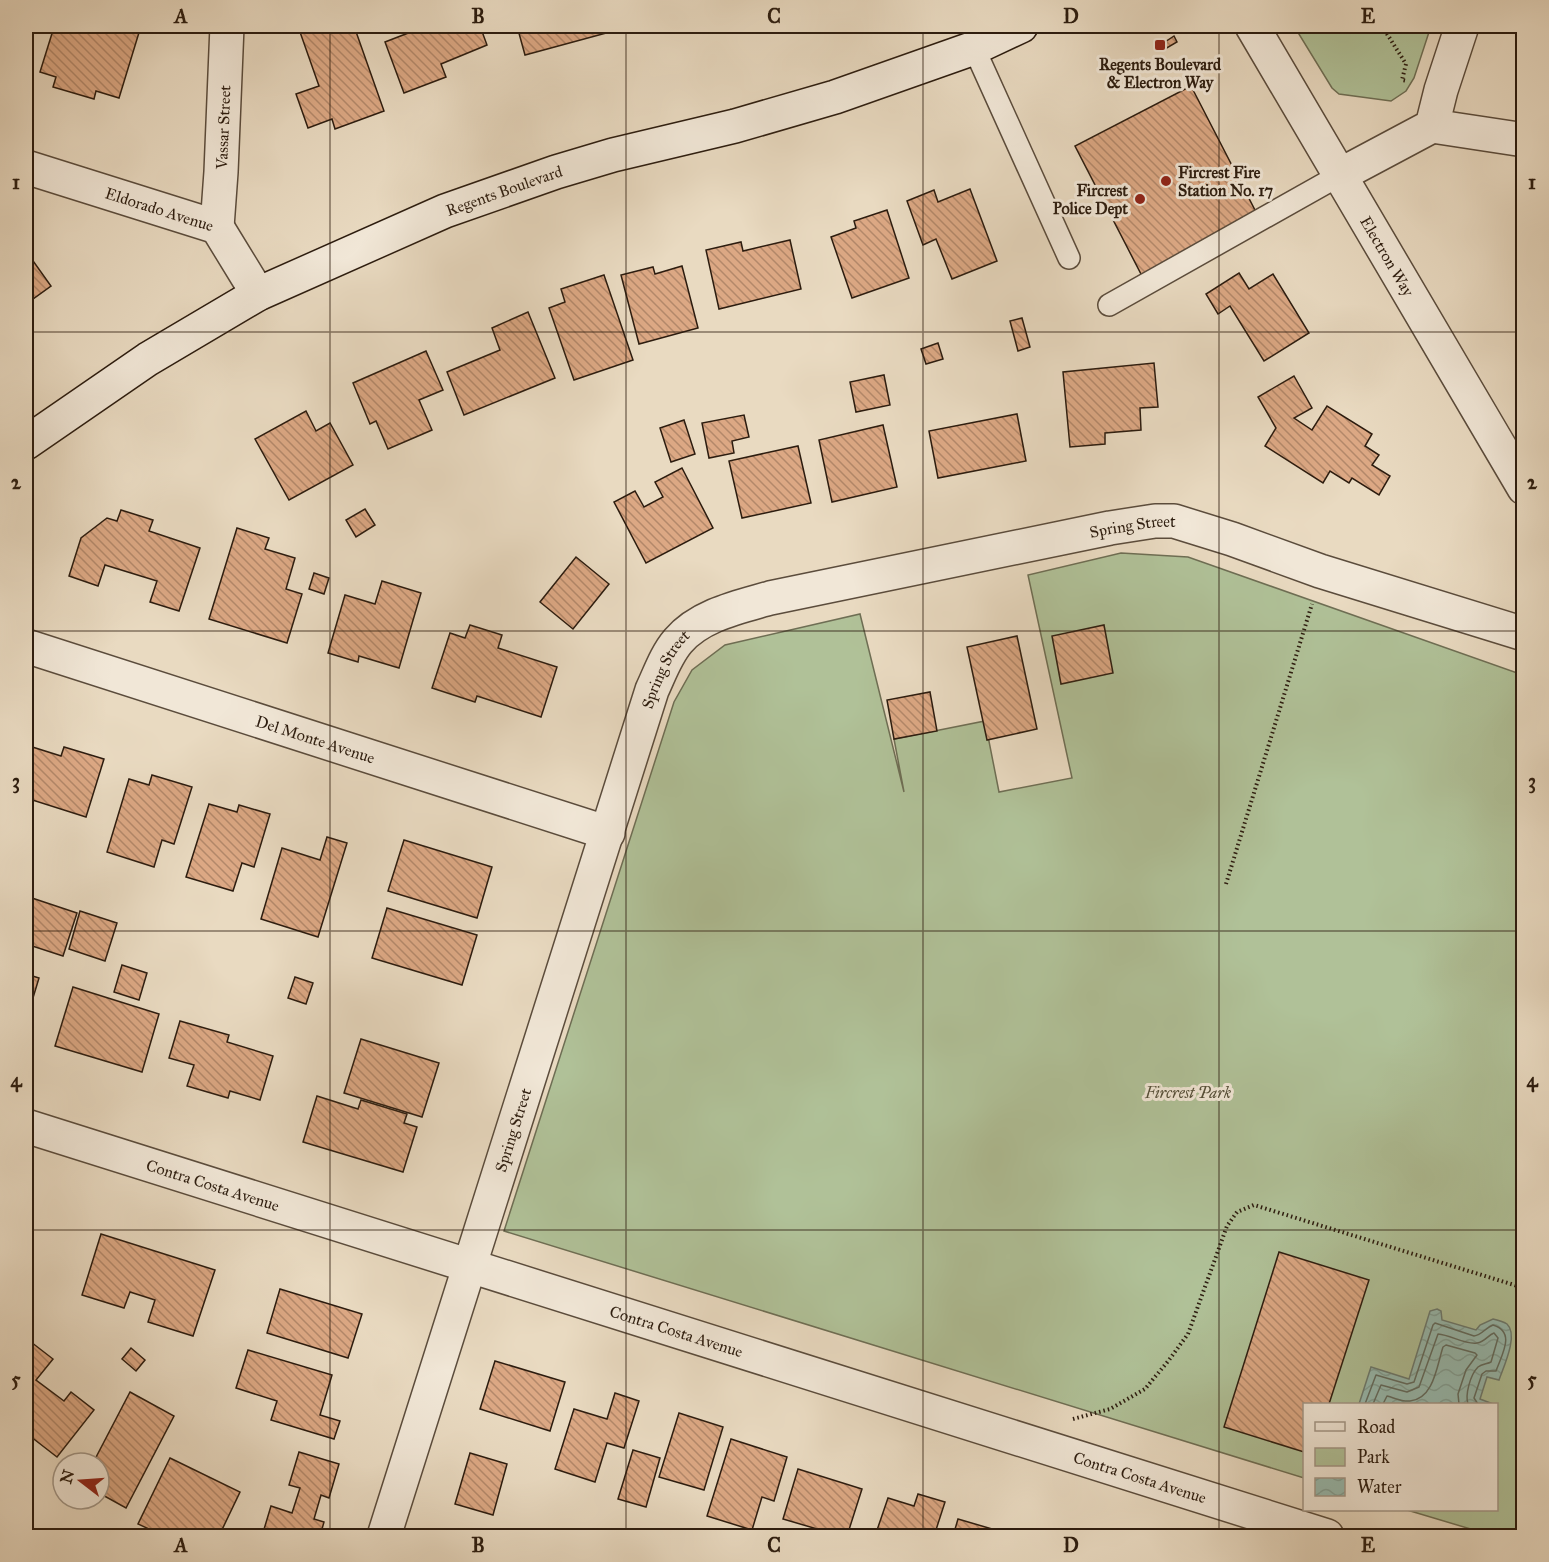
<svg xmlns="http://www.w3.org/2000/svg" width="1549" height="1562" font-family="'IM FELL Great Primer',serif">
  <defs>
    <pattern id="water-waves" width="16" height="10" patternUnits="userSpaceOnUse" patternTransform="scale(1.5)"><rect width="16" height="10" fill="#97bbb0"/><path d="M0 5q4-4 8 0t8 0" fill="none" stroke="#82a096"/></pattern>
    <pattern id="building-back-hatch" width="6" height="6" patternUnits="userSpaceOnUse" patternTransform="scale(1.5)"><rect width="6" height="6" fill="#dca884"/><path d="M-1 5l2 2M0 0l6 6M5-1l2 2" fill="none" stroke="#b3886a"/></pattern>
  </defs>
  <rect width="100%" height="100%" fill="#e9dac1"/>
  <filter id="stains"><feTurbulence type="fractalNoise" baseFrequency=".00333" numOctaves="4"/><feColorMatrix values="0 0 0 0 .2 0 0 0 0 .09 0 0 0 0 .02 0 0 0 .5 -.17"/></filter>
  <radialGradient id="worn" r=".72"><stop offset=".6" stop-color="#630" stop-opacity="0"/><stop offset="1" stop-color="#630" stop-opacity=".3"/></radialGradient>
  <g fill="#b0c198" stroke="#6e6e54" stroke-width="1.5">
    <polygon points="1294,26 1431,26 1414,78 1406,91 1391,101 1339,94 1332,88"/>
    <polygon points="1121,553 1188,557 1523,675 1523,1536 1494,1536 1407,1510 1496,1510 1496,1404 1304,1404 1304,1478 504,1231 674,702 692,670 725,645 860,614 904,792 894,739 985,721 999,792 1072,778 1028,575"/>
  </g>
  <path fill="url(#water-waves)" stroke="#6c7b70" stroke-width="1.5" d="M1437,1309L1441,1311L1442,1320L1476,1330L1480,1325L1493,1319C1497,1320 1504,1322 1507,1324C1519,1335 1503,1368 1499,1380L1487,1377L1480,1399L1493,1404H1359L1371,1367L1409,1379L1430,1311Z"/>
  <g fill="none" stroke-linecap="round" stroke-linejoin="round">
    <g stroke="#626c60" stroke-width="1.5">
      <path d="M1365,1404L1376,1375L1407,1384L1414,1382L1433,1325L1435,1323L1474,1336C1482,1335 1485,1328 1493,1325C1516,1332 1502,1354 1496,1371H1486L1482,1374L1474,1398L1478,1404"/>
      <path d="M1373,1404L1381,1385L1407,1392L1419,1387L1438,1334C1451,1335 1465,1345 1477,1343C1485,1342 1488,1335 1494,1333L1498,1338L1491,1362C1487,1364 1482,1364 1478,1367C1470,1375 1465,1395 1468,1404"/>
      <path d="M1383,1404L1387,1396C1395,1398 1402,1402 1410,1401C1434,1399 1437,1365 1443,1347L1446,1345L1475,1353L1477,1355L1466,1370L1458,1394L1459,1404"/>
    </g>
  </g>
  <g fill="url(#building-back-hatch)" stroke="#2c1c0f" stroke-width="1.5">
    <polygon points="48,26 141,26 119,98 96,91 94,99 53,87 56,77 40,72 54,27"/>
    <polygon points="317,26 354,26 384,111 335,129 332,119 308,128 296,94 319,86 300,32"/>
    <polygon points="414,26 480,26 487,45 441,64 446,77 404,93 385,42 416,30"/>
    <polygon points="517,26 608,26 610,32 525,55"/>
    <polygon points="1174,36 1177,42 1165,49 1162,44"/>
    <polygon points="1191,86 1258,216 1142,276 1075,146"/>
    <polygon points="970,189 997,261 952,279 936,239 923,245 907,201 934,190 938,202"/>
    <polygon points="887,210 909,278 852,298 831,237 856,228 854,221"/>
    <polygon points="790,240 801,289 719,309 706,250 741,242 743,251"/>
    <polygon points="26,251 51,286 26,304"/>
    <polygon points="682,266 698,328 639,344 621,275 653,267 655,274"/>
    <polygon points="1239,273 1249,289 1273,274 1309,333 1264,361 1230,306 1218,314 1206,294"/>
    <polygon points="604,275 633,360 574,380 549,308 565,302 561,289"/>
    <polygon points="528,312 555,378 464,415 447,372 500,350 492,328"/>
    <polygon points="1022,318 1030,347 1018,351 1010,321"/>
    <polygon points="938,343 943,359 926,364 921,349"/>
    <polygon points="426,351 443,390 419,400 432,430 388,449 376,421 370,424 353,383"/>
    <polygon points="1154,363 1158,407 1140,408 1141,430 1105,433 1105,444 1070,447 1063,372"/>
    <polygon points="884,375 890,405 856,412 850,382"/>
    <polygon points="1294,376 1312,408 1294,418 1312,430 1327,406 1372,434 1365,446 1379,455 1372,465 1390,476 1379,495 1352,478 1349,483 1330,471 1323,483 1265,446 1276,428 1258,397"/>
    <polygon points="306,411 316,431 330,423 353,465 289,500 255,439"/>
    <polygon points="1017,414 1026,461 938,478 929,431"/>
    <polygon points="744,415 749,437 732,441 734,453 709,458 702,423"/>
    <polygon points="684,420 695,454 671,462 660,428"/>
    <polygon points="883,425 897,487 832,502 819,440"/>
    <polygon points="798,446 811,503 742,518 729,461"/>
    <polygon points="682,468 713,528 646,563 614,502 635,491 644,507 663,497 655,482"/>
    <polygon points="365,509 375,525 356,537 346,520"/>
    <polygon points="121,510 153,520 149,531 200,548 179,611 150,602 157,581 105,565 98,586 69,576 81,538 107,518 117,521"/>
    <polygon points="237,528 269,538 265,549 295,558 286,589 302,594 287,643 209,619"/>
    <polygon points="576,557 609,584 573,629 540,602"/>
    <polygon points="314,573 329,578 324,594 309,589"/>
    <polygon points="382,581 421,593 399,668 359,656 358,662 328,653 345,595 375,604"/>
    <polygon points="470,625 502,635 498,648 557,667 541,717 477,696 475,702 432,688 450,633 465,638"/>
    <polygon points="1104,625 1113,673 1061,684 1052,636"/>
    <polygon points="1017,636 1037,729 987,740 967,647"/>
    <polygon points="930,692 937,731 894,739 887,700"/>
    <polygon points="26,745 61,756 64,747 104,759 86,817 26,798"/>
    <polygon points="152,775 192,787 174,844 162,840 154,867 107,852 129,779 149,785"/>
    <polygon points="209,804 237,812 239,805 270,814 254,867 242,863 233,891 186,877"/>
    <polygon points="327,837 347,843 318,937 261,919 282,848 320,860"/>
    <polygon points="404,840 492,867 477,918 388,891"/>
    <polygon points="26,896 77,913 63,956 26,944"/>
    <polygon points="387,908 477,935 462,985 372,958"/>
    <polygon points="80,911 117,923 105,961 69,949"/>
    <polygon points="122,965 147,973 139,1000 114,992"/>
    <polygon points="26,974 39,978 26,1021"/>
    <polygon points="295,977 313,983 306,1004 288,998"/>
    <polygon points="73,987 159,1014 142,1072 55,1046"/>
    <polygon points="180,1021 229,1035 227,1042 273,1056 260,1100 230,1091 228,1098 187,1086 194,1065 169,1058"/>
    <polygon points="361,1039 439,1063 422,1117 344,1093"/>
    <polygon points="317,1096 358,1109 361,1100 407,1114 404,1123 417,1127 403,1172 303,1142"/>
    <polygon points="101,1234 215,1270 193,1336 148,1322 155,1300 130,1292 124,1308 82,1295"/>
    <polygon points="1279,1252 1369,1280 1329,1404 1304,1404 1304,1452 1224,1427"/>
    <polygon points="280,1289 362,1314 348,1358 267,1333"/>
    <polygon points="31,1342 53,1359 36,1380 64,1401 71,1392 94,1410 57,1457 26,1433 26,1350"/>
    <polygon points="131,1348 145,1360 136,1371 122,1359"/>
    <polygon points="248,1350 332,1375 320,1415 340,1421 334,1439 271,1420 277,1401 236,1388"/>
    <polygon points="495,1361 565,1382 550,1431 480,1409"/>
    <polygon points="130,1392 174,1416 126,1508 99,1493 99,1484 105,1472 99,1469 99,1463 93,1463"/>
    <polygon points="615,1393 639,1401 624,1448 607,1443 595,1482 555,1469 574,1409 607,1419"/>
    <polygon points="679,1413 723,1427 704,1490 659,1477"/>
    <polygon points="731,1439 787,1457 774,1501 762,1497 752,1530 707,1516"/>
    <polygon points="633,1450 660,1458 646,1507 618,1499"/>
    <polygon points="299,1452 339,1464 329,1498 321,1495 314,1519 324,1522 320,1536 262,1536 271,1506 292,1513 300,1488 289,1485"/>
    <polygon points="470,1453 507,1464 493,1515 455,1504"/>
    <polygon points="170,1458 240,1492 219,1536 164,1536 138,1524"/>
    <polygon points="798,1469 862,1489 847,1536 841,1536 783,1519"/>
    <polygon points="918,1494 945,1502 934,1536 875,1536 888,1498 914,1506"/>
    <polygon points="958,1519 1016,1536 953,1536"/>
  </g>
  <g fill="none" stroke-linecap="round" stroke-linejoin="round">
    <defs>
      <g id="service">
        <polyline points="974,48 1069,258"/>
        <polyline points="1109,305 1340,175"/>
      </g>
      <g id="minor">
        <polyline points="1432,126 1524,140"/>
        <path id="s1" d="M26,167L217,227L258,294"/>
        <polyline points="1340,175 1432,126 1441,90 1462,26"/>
        <path id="s2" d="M217,227L221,172L227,26"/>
        <path id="s3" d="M26,646L608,833"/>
        <path id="s4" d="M26,1126L1327,1536"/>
        <path id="s5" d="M384,1536L652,690C660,673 666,655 678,641C700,615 739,607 770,598L1110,528L1155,521H1174L1232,539L1320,571L1524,634"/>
      </g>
      <g id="tertiary">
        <path id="s6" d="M1252,26L1524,488"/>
      </g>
      <g id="secondary">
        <path id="s7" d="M26,443L148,359L258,294L445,211L556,172L613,155L735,126L835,97L974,48L1021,26"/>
      </g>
    </defs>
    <use href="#service" stroke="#5b4c3c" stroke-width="24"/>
    <use href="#minor" stroke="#5b4c3c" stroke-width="36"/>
    <use href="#tertiary" stroke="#5b4c3c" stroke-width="36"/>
    <use href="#secondary" stroke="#2c1c0f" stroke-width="36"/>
    <g stroke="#2c1c0f" stroke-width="4" stroke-dasharray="1.5 3" stroke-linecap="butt">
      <polyline points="1382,26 1406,64 1402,80 1407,81"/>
      <polyline points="1226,884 1312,604"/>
      <polyline points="1073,1419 1110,1409 1145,1389 1169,1360 1188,1334 1227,1226 1237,1212 1254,1205 1524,1288"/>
    </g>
    <use href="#service" stroke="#f1e7d7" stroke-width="21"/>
    <use href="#minor" stroke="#f1e7d7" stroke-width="33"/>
    <use href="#tertiary" stroke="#f1e7d7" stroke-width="33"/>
    <use href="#secondary" stroke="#f1e7d7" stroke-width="33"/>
  </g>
  <path fill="none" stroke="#2c1c0f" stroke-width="1.5" stroke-opacity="0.55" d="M330,26V1536M626,26V1536M923,26V1536M1219,26V1536M26,332H1524M26,631H1524M26,931H1524M26,1230H1524"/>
  <g fill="#8f2418" stroke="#f1e7d7" stroke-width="2">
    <rect x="1154" y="39" width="12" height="12" rx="3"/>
    <circle cx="1166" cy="181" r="6"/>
    <circle cx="1140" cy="199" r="6"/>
  </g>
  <g text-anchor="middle" stroke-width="6" stroke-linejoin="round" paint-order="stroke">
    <g font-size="16" font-weight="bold" fill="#2c1c0f" stroke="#f1e7d7">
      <text x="1160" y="70">Regents Boulevard<tspan x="1160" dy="18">&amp; Electron Way</tspan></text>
      <text x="1178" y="178" text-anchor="start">Fircrest Fire<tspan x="1178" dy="18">Station No. 17</tspan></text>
      <text x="1128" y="196" text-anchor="end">Fircrest<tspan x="1128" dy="18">Police Dept</tspan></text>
    </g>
    <g font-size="16" fill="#2c1c0f" stroke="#f1e7d7">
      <text dy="6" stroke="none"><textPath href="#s2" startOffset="100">Vassar Street</textPath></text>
      <text dy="6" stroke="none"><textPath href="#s7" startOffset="543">Regents Boulevard</textPath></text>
      <text dy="6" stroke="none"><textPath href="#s1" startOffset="140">Eldorado Avenue</textPath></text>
      <text dy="6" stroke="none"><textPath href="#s6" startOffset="267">Electron Way</textPath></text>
      <text dy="6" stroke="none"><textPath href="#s5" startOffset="1416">Spring Street</textPath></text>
      <text dy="6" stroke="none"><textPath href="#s5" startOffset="912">Spring Street</textPath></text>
      <text dy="6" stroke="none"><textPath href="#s3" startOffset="304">Del Monte Avenue</textPath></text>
      <text dy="6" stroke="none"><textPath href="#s5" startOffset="426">Spring Street</textPath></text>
      <text dy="6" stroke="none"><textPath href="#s4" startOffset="196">Contra Costa Avenue</textPath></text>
      <text dy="6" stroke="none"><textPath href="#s4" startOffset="682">Contra Costa Avenue</textPath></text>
      <text dy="6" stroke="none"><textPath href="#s4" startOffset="1168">Contra Costa Avenue</textPath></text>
    </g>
    <g font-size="16" font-style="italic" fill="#544e38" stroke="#f1e7d7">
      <text x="1188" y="1098">Fircrest Park</text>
    </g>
  </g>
  <rect width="1549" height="1562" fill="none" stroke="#e9dac1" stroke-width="66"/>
  <rect x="1303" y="1403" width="195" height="108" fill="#f1e7d7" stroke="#a29687" stroke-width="1.5"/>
  <rect x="1315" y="1422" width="30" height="9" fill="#f1e7d7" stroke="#a29687" stroke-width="1.5"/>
  <text x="1357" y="1433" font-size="18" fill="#2c1c0f">Road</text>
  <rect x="1315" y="1448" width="30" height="18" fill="#b0c198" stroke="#a29687" stroke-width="1.5"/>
  <text x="1357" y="1463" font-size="18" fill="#2c1c0f">Park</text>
  <rect x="1315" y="1478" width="30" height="18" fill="url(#water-waves)" stroke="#a29687" stroke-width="1.5"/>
  <text x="1357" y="1493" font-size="18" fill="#2c1c0f">Water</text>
  <g transform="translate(81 1481) rotate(287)"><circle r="28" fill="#f1e7d7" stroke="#a29687" stroke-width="1.5"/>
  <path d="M0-4.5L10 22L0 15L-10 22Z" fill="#8f2418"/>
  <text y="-9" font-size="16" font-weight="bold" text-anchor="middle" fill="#2c1c0f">N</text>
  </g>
  <rect x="33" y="33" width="1483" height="1496" fill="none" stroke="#2c1c0f" stroke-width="2"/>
  <g font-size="20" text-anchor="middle" font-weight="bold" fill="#2c1c0f">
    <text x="181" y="23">A</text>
    <text x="478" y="23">B</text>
    <text x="774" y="23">C</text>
    <text x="1071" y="23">D</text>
    <text x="1368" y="23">E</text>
    <text x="16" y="189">1</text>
    <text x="1532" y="189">1</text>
    <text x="16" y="489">2</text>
    <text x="1532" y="489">2</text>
    <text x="16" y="788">3</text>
    <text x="1532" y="788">3</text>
    <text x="16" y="1087">4</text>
    <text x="1532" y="1087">4</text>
    <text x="16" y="1386">5</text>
    <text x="1532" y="1386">5</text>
    <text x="181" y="1552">A</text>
    <text x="478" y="1552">B</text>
    <text x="774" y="1552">C</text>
    <text x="1071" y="1552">D</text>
    <text x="1368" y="1552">E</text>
  </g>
  <rect width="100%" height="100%" filter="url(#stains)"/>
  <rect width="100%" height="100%" fill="url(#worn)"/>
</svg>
